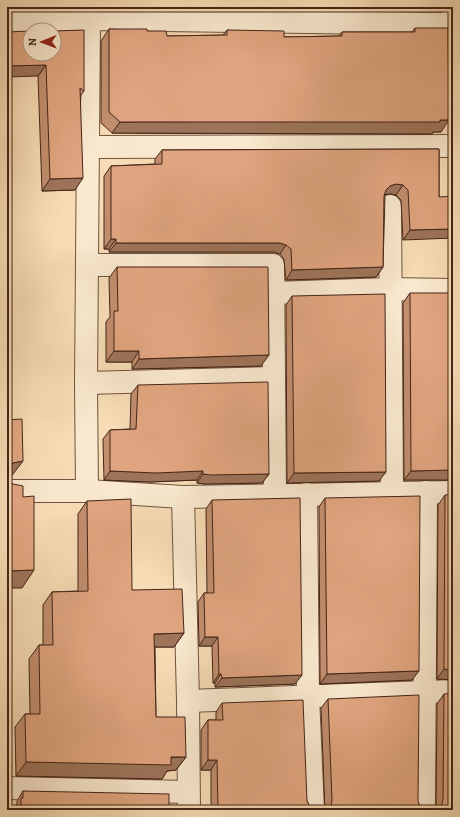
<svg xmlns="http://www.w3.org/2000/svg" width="460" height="817" font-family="Alegreya,serif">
  <rect width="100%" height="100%" fill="#f6dbb4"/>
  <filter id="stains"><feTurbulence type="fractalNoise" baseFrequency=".005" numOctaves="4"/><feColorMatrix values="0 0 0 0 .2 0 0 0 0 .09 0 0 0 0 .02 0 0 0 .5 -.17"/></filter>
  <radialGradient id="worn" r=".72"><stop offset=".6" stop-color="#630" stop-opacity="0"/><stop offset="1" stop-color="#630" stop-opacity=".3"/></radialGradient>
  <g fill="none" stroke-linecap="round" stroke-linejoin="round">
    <defs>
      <g id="minor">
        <polyline points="453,7 453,42"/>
        <polyline points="7,21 89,19 453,24"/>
        <polyline points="89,147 453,146"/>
        <polyline points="390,206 392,492"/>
        <polyline points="88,265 273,265 275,494"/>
        <polyline points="273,293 389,289 453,290"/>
        <polyline points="86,383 274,378"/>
        <polyline points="7,491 87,491 183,497 453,492"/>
        <polyline points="87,491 86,383 89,19"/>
        <polyline points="306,494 308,696 313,810"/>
        <polyline points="183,497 188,701 189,810"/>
        <polyline points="188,701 453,691"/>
        <polyline points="7,788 188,792"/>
        <polyline points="424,810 426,492"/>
      </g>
    </defs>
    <use href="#minor" stroke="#70523e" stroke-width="24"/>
    <use href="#minor" stroke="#f9e8ce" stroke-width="22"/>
  </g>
  <g fill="#c18e6e" stroke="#442516">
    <polygon points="415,28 441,132 433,132 432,134 112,133 101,123 101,41 109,29 147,31 167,36 223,35 227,30 284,37 339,36 342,32 412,32"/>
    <polygon points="54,54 84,91 81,95 75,190 42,191 38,76"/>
    <polygon points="439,149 439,197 403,240 401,200 396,195 390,194 385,195 383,267 376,277 286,280 284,259 280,254 273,252 109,252 109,249 104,249 104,176 111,166 155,164 155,159 162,150"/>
    <polygon points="117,267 261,366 132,369 132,362 106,362 106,322 110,317 109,278"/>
    <polygon points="410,293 453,480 404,480 403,303"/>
    <polygon points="292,296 379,481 287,483 286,305"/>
    <polygon points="138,385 269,474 262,483 205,484 197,483 197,480 150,482 104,480 103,439 110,430 130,429 131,394"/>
    <polygon points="445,495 453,680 437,679 438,505"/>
    <polygon points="325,498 412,680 320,684 319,507"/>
    <polygon points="212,500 295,684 215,687 215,683 213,683 212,646 199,646 198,602 204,593 207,593 206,509"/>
    <polygon points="87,501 132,590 184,633 174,647 155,647 156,717 186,757 176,770 167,771 162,779 16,776 15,727 25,714 30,714 29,659 39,645 43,645 43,605 52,592 78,591 78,514"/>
    <polygon points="444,694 453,810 436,810 437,704"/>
    <polygon points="328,699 418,801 420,807 423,810 325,810 321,708"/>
    <polygon points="222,703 307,801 310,807 313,810 211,810 211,770 201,770 201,730 208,720 216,720 216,712"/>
    <polygon points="23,791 169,810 14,810 14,808 17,804 17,801"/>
  </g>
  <g fill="#9d745a" stroke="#442516">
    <polygon points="46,65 38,76 7,77 7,66"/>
    <polygon points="449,120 441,132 433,132 432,134 112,133 120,122"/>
    <polygon points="83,178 75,190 42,191 50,179"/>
    <polygon points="396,184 403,185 396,195 390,194 383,195 386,190 390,186"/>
    <polygon points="453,229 453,238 403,240 410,230"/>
    <polygon points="111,239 116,239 109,249 104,249"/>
    <polygon points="116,243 280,243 286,245 280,254 273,252 109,252"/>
    <polygon points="383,267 376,277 286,280 292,270"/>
    <polygon points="114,351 139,351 132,362 106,362"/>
    <polygon points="269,355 261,366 132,369 139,359"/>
    <polygon points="23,461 10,478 7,479 7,469 13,463"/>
    <polygon points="453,470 453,480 404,480 411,471"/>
    <polygon points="110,471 203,471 197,480 150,482 104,480"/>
    <polygon points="386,472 379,481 287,483 294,473"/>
    <polygon points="203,474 269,474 262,483 205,484 197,483"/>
    <polygon points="34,570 22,588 7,588 7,571"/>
    <polygon points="184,633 174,647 145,647 154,634"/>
    <polygon points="205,637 218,637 212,646 199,646"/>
    <polygon points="444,669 453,670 453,680 437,679"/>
    <polygon points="419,671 412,680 320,684 327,674"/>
    <polygon points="219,674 221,674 215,683 213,683"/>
    <polygon points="302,675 295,684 215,687 222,678"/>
    <polygon points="186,757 176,770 167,771 162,779 16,776 26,762"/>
    <polygon points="208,760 217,760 211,770 201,770"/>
  </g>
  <g fill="#e0a580" stroke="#442516">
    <polygon points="415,28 448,28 449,120 440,120 440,122 120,122 109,112 109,29 147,29 147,31 166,31 167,36 227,35 227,30 284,31 284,37 342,36 342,32 415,32"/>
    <polygon points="84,30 84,91 80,88 83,178 50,179 46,65 7,66 7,32 30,31 30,54 54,54 54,31"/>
    <polygon points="439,149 439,197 453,196 453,229 410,230 408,190 403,185 396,184 390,186 386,190 384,196 383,267 292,270 291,249 286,245 280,243 116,243 116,239 111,239 111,166 162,164 162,150"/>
    <polygon points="117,267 268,267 269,355 139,359 139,351 114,351 114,311 118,311"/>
    <polygon points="410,293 453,293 453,470 411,471"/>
    <polygon points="385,294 386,472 294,473 292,296"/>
    <polygon points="268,382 269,474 211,475 203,474 203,471 156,473 110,471 110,430 136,429 138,385"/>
    <polygon points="22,419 23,461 13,463 8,468 7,473 7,420"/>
    <polygon points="7,475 8,479 13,484 23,486 23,497 34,496 34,570 7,571"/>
    <polygon points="453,494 453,670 444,669 445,495"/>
    <polygon points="420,496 419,671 327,674 325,498"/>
    <polygon points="300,498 302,675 222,678 221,674 219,674 218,637 205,637 204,593 214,593 212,500"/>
    <polygon points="131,499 132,590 182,589 184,633 154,634 156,717 185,717 186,757 171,757 171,765 26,762 25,714 40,714 39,645 53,645 52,592 88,591 87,501"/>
    <polygon points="453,693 453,810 438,810 441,807 443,800 444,694"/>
    <polygon points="419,695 418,801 420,807 423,810 327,810 331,806 332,800 328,699"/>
    <polygon points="303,700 307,801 310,807 313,810 218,810 217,760 208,760 208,720 223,720 222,703"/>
    <polygon points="23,791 169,794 169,810 21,810 21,798 23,798"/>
  </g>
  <rect width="460" height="817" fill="none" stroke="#f6dbb4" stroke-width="24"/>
  <rect x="8" y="8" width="444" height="801" fill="none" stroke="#442516" stroke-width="2"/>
  <rect x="12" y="12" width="436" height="793" fill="none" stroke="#442516"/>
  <g transform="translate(42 42) rotate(269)"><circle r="19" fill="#f9e8ce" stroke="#b19a84"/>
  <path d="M0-3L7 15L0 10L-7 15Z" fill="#8f2418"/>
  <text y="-6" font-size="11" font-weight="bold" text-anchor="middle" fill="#442516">N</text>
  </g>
  <rect width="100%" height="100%" filter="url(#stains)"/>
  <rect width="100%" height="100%" fill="url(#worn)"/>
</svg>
